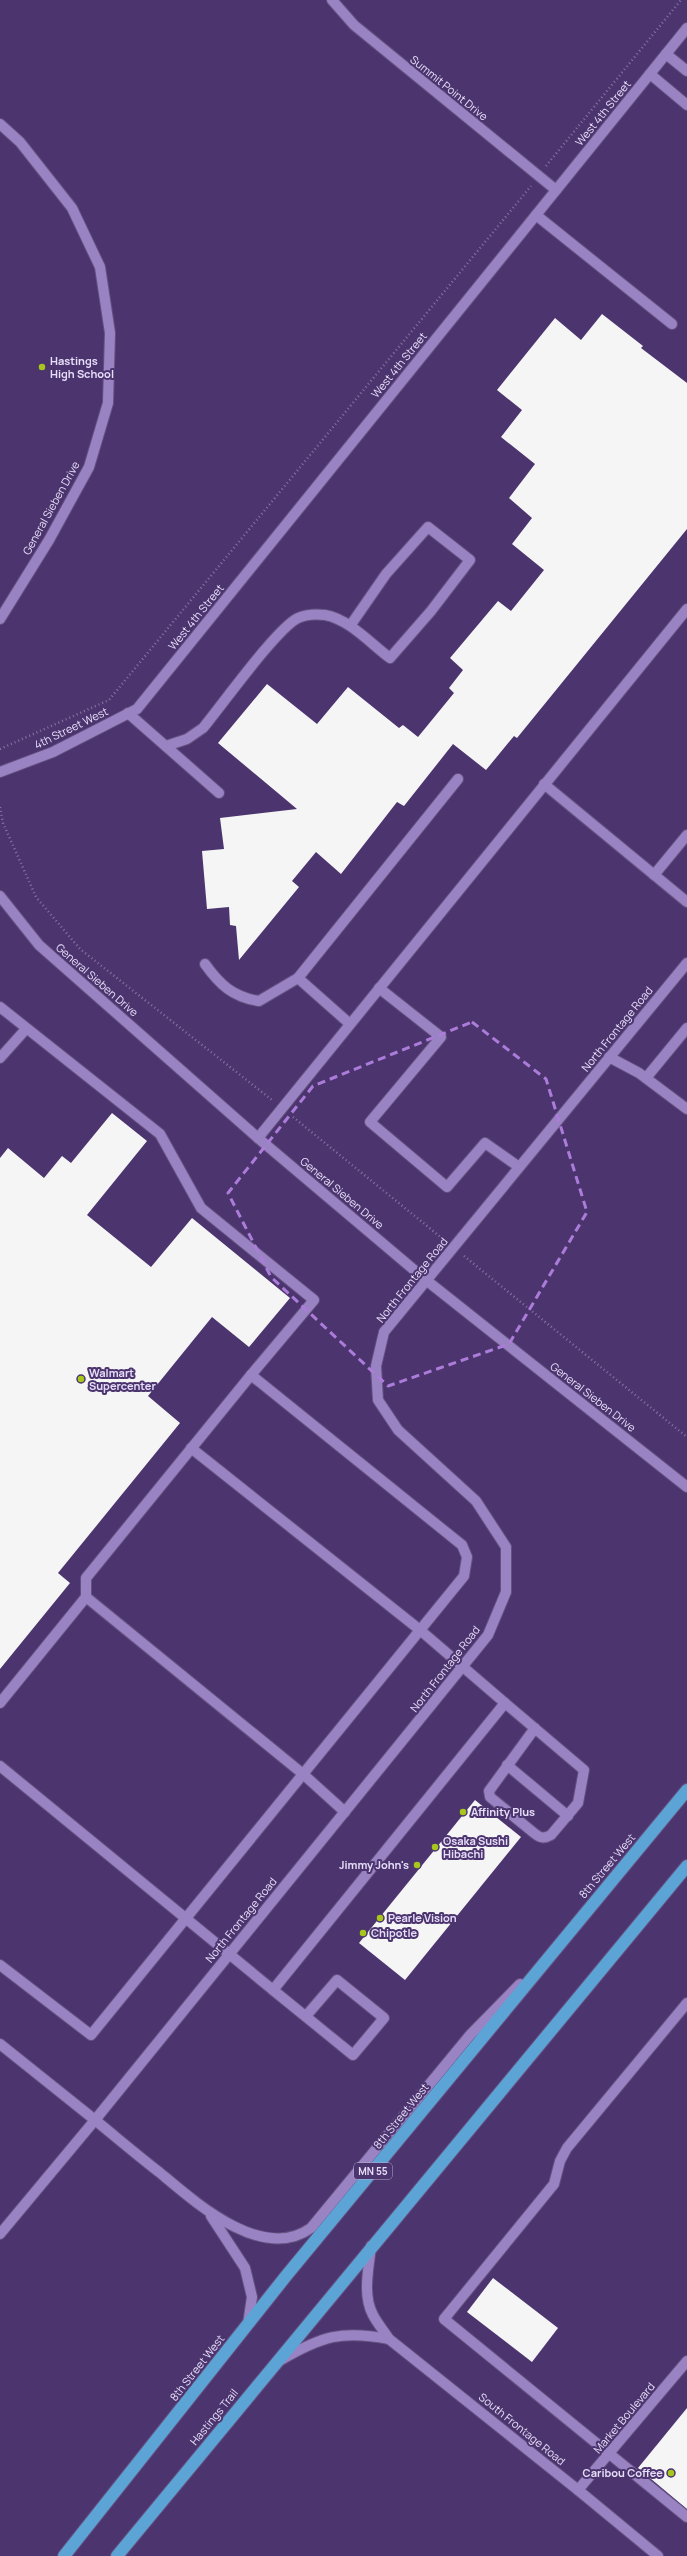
<svg xmlns="http://www.w3.org/2000/svg" width="687" height="2556" font-family="Manrope,sans-serif">
  <rect width="100%" height="100%" fill="#4c356e"/>
  <g fill="#f5f5f5">
    <polygon points="602,314 643,346 641,348 687,383 687,529 517,738 514,736 486,770 453,744 404,806 397,802 341,874 316,852 292,881 299,887 239,960 236,926 230,925 229,907 207,909 202,851 224,849 220,818 297,809 218,743 267,684 317,724 348,687 399,728 403,725 418,737 454,693 449,688 463,670 450,658 498,601 511,611 544,570 512,544 532,518 509,498 535,464 501,437 522,410 497,390 555,318 581,340"/>
    <polygon points="112,1113 147,1141 87,1215 151,1267 192,1218 290,1298 249,1347 212,1317 148,1396 180,1423 58,1573 70,1583 0,1669 0,1158 8,1148 44,1178 62,1156 71,1163"/>
    <polygon points="475,1800 521,1837 405,1980 359,1943"/>
    <polygon points="493,2278 558,2328 532,2362 467,2312"/>
    <polygon points="687,2408 687,2509 638,2468"/>
  </g>
  <g fill="none" stroke-linecap="round" stroke-linejoin="round">
    <defs>
      <g id="minor">
        <polyline points="332,0 354,25 556,190"/>
        <polyline points="666,54 687,71"/>
        <polyline points="650,74 687,105"/>
        <polyline points="0,124 20,142 72,208 100,267 110,333 108,403 89,467 49,540 0,619"/>
        <polyline points="536,215 672,324"/>
        <polyline points="128,713 219,793"/>
        <path d="M166,746L187,739L203,728C222,705 277,628 298,618C307,614 316,614 325,615C349,619 371,644 390,658L431,611L470,560L428,527L386,574L350,626"/>
        <polyline points="0,772 53,752 137,709 687,28"/>
        <polyline points="544,784 687,902"/>
        <polyline points="654,875 687,835"/>
        <polyline points="0,896 39,945 258,1138 426,1280 687,1487"/>
        <path d="M205,964C220,985 233,997 259,1001L298,978L350,1024"/>
        <polyline points="298,978 458,779"/>
        <polyline points="379,988 441,1037 370,1122 447,1187 485,1143 519,1167"/>
        <polyline points="0,1007 160,1134 201,1208 314,1300 251,1375"/>
        <polyline points="609,1057 639,1073 687,1109"/>
        <polyline points="0,1058 26,1029"/>
        <polyline points="646,1078 687,1028"/>
        <polyline points="258,1138 687,609"/>
        <polyline points="86,1597 303,1774 345,1812"/>
        <polyline points="0,1703 86,1597 86,1578 251,1375 462,1545 467,1557 464,1576 91,2035 0,1965"/>
        <path d="M505,1703L584,1770L578,1803L551,1835C544,1839 540,1838 534,1833L490,1797L489,1791L535,1728"/>
        <polyline points="507,1765 568,1816"/>
        <polyline points="0,1766 273,1990 505,1703 420,1630 191,1448"/>
        <path d="M520,1984L470,2035L311,2228C262,2263 195,2202 159,2172C137,2155 116,2137 95,2120L488,1635L506,1592V1547L476,1501L398,1430L378,1400L376,1366L384,1332L687,963"/>
        <polyline points="273,1990 353,2055 384,2018 337,1980 306,2016"/>
        <polyline points="687,2003 567,2148 560,2161 554,2184 444,2319 687,2517"/>
        <polyline points="0,2044 95,2120 0,2234"/>
        <polyline points="211,2216 245,2268 252,2297 248,2324"/>
        <path d="M371,2246C369,2267 362,2295 373,2315C377,2323 384,2331 389,2339L578,2490L658,2556"/>
        <path d="M281,2360C322,2336 342,2330 389,2339"/>
        <polyline points="578,2490 687,2361"/>
      </g>
      <g id="highway">
        <polyline points="64,2556 286,2276 687,1790"/>
        <polyline points="117,2556 687,1866"/>
      </g>
    </defs>
    <use href="#minor" stroke="#655180" stroke-width="12"/>
    <use href="#highway" stroke="#655180" stroke-width="14"/>
    <g stroke="#8674a2" stroke-width="2.5" stroke-dasharray="1 3" stroke-linecap="butt">
      <polyline points="546,166 681,0"/>
      <polyline points="0,749 109,700 531,186"/>
      <polyline points="0,807 3,823 36,897 80,949 272,1100"/>
      <polyline points="293,1117 443,1239"/>
      <polyline points="464,1256 687,1437"/>
    </g>
    <use href="#minor" stroke="#9a83c3" stroke-width="10"/>
    <use href="#highway" stroke="#5ca4d6" stroke-width="12"/>
  </g>
  <path fill="none" stroke="#ac7cda" stroke-width="3" stroke-dasharray="8 5" stroke-linejoin="round" d="M472,1022L546,1079L587,1212L509,1344L388,1386L271,1277L228,1193L313,1086Z"/>
  <g fill="#a8c71c" stroke="#4c356e" stroke-width="1.5">
    <circle cx="42" cy="367" r="4"/>
    <circle cx="81" cy="1379" r="4"/>
    <circle cx="463" cy="1812" r="4"/>
    <circle cx="435" cy="1847" r="4"/>
    <circle cx="417" cy="1865" r="4"/>
    <circle cx="380" cy="1918" r="4"/>
    <circle cx="363" cy="1933" r="4"/>
    <circle cx="671" cy="2473" r="4"/>
  </g>
  <g text-anchor="middle" stroke-width="4" stroke-linejoin="round" paint-order="stroke">
    <rect fill="#4c356e" stroke="#b8abd0" stroke-width="1" x="354" y="2163" width="38" height="16" rx="3"/>
    <g font-size="10" font-weight="bold" fill="#e7defa">
      <text x="373" y="2175">MN 55</text>
    </g>
    <g font-size="11" fill="#e7defa" stroke="#4c356e">
      <text transform="translate(449 88) rotate(39)" y="4">Summit Point Drive</text>
      <text transform="translate(603 113) rotate(-51)" y="4">West 4th Street</text>
      <text transform="translate(399 365) rotate(-51)" y="4">West 4th Street</text>
      <text transform="translate(51 508) rotate(-61)" y="4">General Sieben Drive</text>
      <text transform="translate(196 617) rotate(-51)" y="4">West 4th Street</text>
      <text transform="translate(71 728) rotate(-26)" y="4">4th Street West</text>
      <text transform="translate(97 980) rotate(41)" y="4">General Sieben Drive</text>
      <text transform="translate(617 1029) rotate(-51)" y="4">North Frontage Road</text>
      <text transform="translate(342 1193) rotate(40)" y="4">General Sieben Drive</text>
      <text transform="translate(412 1280) rotate(-51)" y="4">North Frontage Road</text>
      <text transform="translate(593 1397) rotate(38)" y="4">General Sieben Drive</text>
      <text transform="translate(445 1669) rotate(-52)" y="4">North Frontage Road</text>
      <text transform="translate(607 1866) rotate(-50)" y="4">8th Street West</text>
      <text transform="translate(241 1920) rotate(-51)" y="4">North Frontage Road</text>
      <text transform="translate(401 2116) rotate(-51)" y="4">8th Street West</text>
      <text transform="translate(197 2368) rotate(-52)" y="4">8th Street West</text>
      <text transform="translate(214 2417) rotate(-51)" y="4">Hastings Trail</text>
      <text transform="translate(624 2418) rotate(-50)" y="4">Market Boulevard</text>
      <text transform="translate(522 2429) rotate(39)" y="4">South Frontage Road</text>
    </g>
    <g font-size="11" font-weight="bold" fill="#e7defa" stroke="#4c356e" text-anchor="start">
      <text x="50" y="365">Hastings<tspan x="50" dy="13">High School</tspan></text>
      <text x="89" y="1377">Walmart<tspan x="89" dy="13">Supercenter</tspan></text>
      <text x="471" y="1816">Affinity Plus</text>
      <text x="443" y="1845">Osaka Sushi<tspan x="443" dy="13">Hibachi</tspan></text>
      <text x="409" y="1869" text-anchor="end">Jimmy John's</text>
      <text x="388" y="1922">Pearle Vision</text>
      <text x="371" y="1937">Chipotle</text>
      <text x="663" y="2477" text-anchor="end">Caribou Coffee</text>
    </g>
  </g>
</svg>
